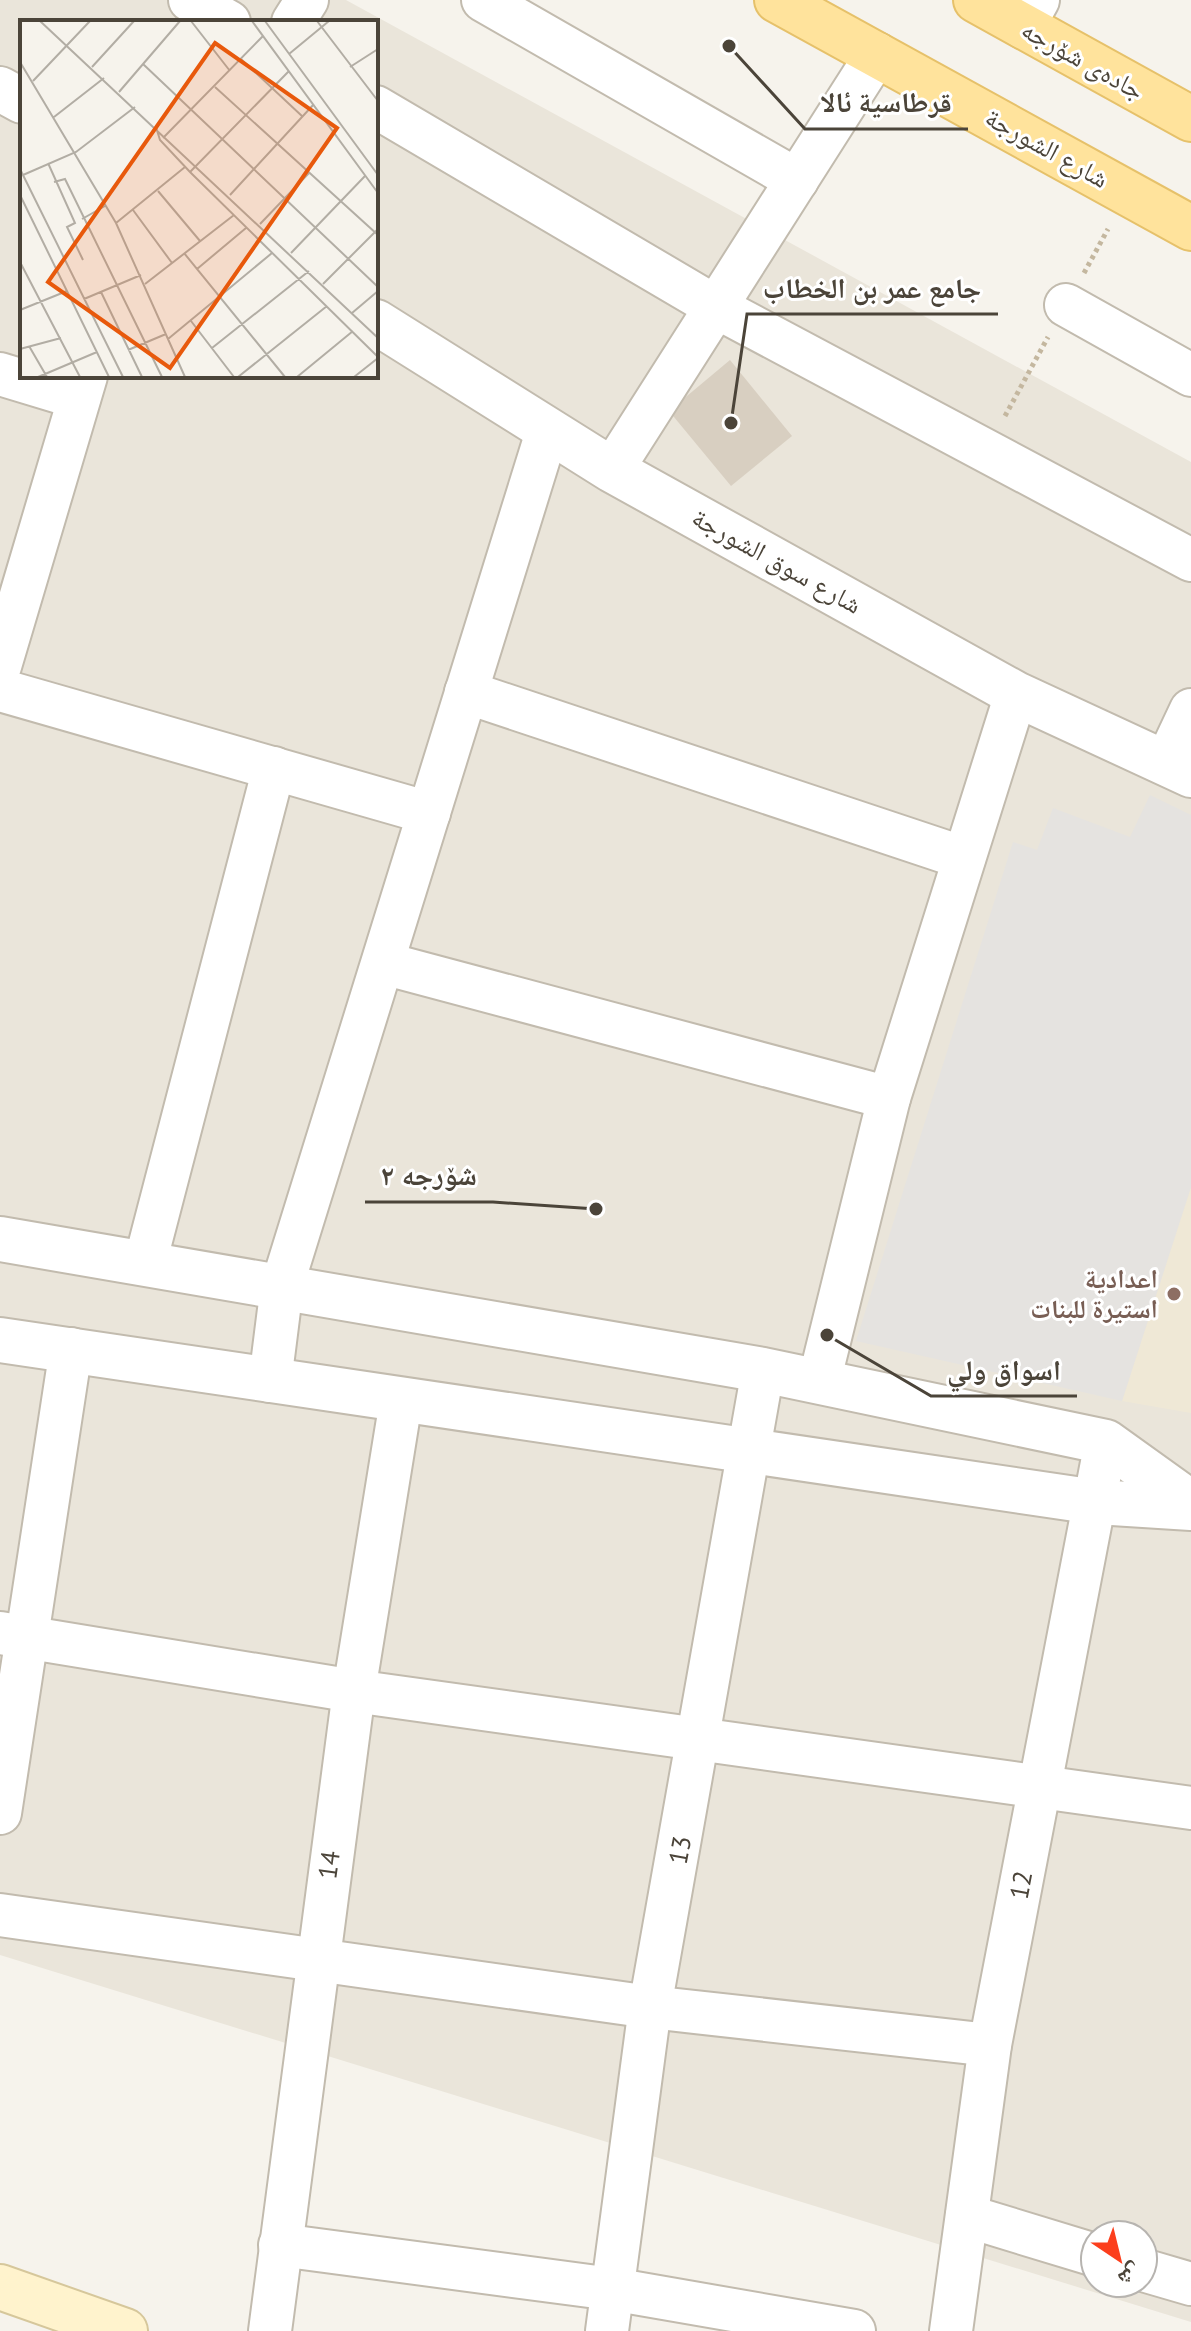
<svg xmlns="http://www.w3.org/2000/svg" width="1191" height="2331" font-family="'PT Sans','Noto Naskh Arabic',sans-serif">
  <rect width="100%" height="100%" fill="#f6f3ec"/>
  <path fill="#eae5da" fill-rule="evenodd" d="M0,0H346L1191,462V2322L0,1955ZM22,22H376V376H22ZM1095,2235H1143V2283H1095Z"/>
  <polygon fill="#efe8d6" points="1191,1187 1191,1413 1122,1401"/>
  <polygon fill="#e5e3e0" points="1150,795 1191,815 1191,1187 1122,1401 856,1341 1013,842 1037,850 1053,808 1130,837"/>
  <polygon fill="#d8cfc1" points="730,360 792,436 731,486 669,411"/>
  <g fill="none" stroke-linecap="round" stroke-linejoin="round">
    <defs>
      <g id="minor">
        <polyline points="190,0 229,22"/>
        <polyline points="483,0 797,180"/>
        <polyline points="293,22 307,0"/>
        <polyline points="1023,27 1038,0"/>
        <polyline points="376,107 716,307 1191,560"/>
        <polyline points="1066,305 1191,375"/>
        <polyline points="0,374 79,398"/>
        <polyline points="612,470 877,54"/>
        <polyline points="0,666 86,376"/>
        <polyline points="0,690 429,813"/>
        <polyline points="466,692 964,858"/>
        <polyline points="1166,763 1191,710"/>
        <polyline points="383,963 889,1098"/>
        <polyline points="145,1263 274,768"/>
        <polyline points="270,1381 282,1286 547,432"/>
        <polyline points="819,1382 889,1098 1016,694"/>
        <polyline points="0,1633 354,1691 1191,1808"/>
        <polyline points="0,1813 71,1349"/>
        <polyline points="0,1915 650,2007 990,2045"/>
        <polyline points="967,2216 1095,2255"/>
        <polyline points="280,2245 612,2289 854,2331"/>
        <polyline points="1143,2270 1191,2284"/>
        <polyline points="270,2331 354,1691 401,1401"/>
        <polyline points="607,2331 650,2007 763,1370"/>
        <polyline points="951,2331 990,2045 1106,1442"/>
      </g>
      <g id="tertiary">
        <polyline points="0,89 22,101"/>
        <polyline points="376,322 612,470 1016,694 1191,775"/>
        <polyline points="0,1239 763,1370 1106,1442 1191,1503"/>
        <polyline points="0,1340 1096,1502 1191,1508"/>
      </g>
      <polyline id="secondary" points="0,2287 125,2331"/>
      <g id="primary">
        <polyline points="777,0 1191,228"/>
        <polyline points="976,0 1191,119"/>
      </g>
    </defs>
    <use href="#minor" stroke="#c2bbae" stroke-width="46"/>
    <use href="#tertiary" stroke="#c2bbae" stroke-width="48"/>
    <use href="#secondary" stroke="#d6c79b" stroke-width="48"/>
    <use href="#primary" stroke="#e6c16a" stroke-width="48"/>
    <g stroke="#c4b79f" stroke-width="5" stroke-dasharray="4 4" stroke-linecap="butt">
      <polyline points="1084,273 1108,229"/>
      <polyline points="1005,416 1048,337"/>
    </g>
    <use href="#minor" stroke="#fff" stroke-width="42"/>
    <use href="#tertiary" stroke="#fff" stroke-width="44"/>
    <use href="#secondary" stroke="#fff3cd" stroke-width="44"/>
    <use href="#primary" stroke="#ffe39c" stroke-width="44"/>
  </g>
  <circle fill="#8d6e63" stroke="#fff" stroke-width="3" cx="1174" cy="1294" r="8"/>
  <g text-anchor="middle" stroke-width="6" stroke-linejoin="round" paint-order="stroke">
    <g font-size="26" fill="#4b4439" stroke="#fff">
      <text transform="translate(1083 60) rotate(29)" y="9">جادەی شۆرجە</text>
      <text transform="translate(1047 148) rotate(29)" y="9">شارع الشورجة</text>
      <text transform="translate(777 561) rotate(29)" y="9">شارع سوق الشورجة</text>
      <text transform="translate(680 1850) rotate(-79)" y="9">13</text>
      <text transform="translate(329 1865) rotate(-82)" y="9">14</text>
      <text transform="translate(1021 1885) rotate(-79)" y="9">12</text>
    </g>
    <g font-size="26" font-weight="bold" fill="#785e54" stroke="#fff" text-anchor="end">
      <text x="1158" y="1288">اعدادية<tspan x="1158" dy="30">استيرة للبنات</tspan></text>
    </g>
  </g>
  <g transform="translate(20 20)">
    <rect width="358" height="358" fill="#f6f3ec"/>
    <path fill="none" stroke="#b2ada4" stroke-width="2" d="M20,1L358,318M171,1L210,51M232,1L358,173M245,1L358,155M297,1L358,81M269,34L309,1M221,39L283,97M0,42L96,203L165,357M123,44L358,267M72,47L114,1M330,47L358,29M13,61L70,1M195,67L358,215M99,72L160,1M34,97L84,58M136,107L140,120L170,152L358,337M143,118L243,16M28,143L55,203L47,207L63,240M0,149L103,357M170,152L269,51M3,155L56,132L115,87M34,162L45,159L142,357M138,171L180,221M0,175L89,357M210,175L294,84M113,190L152,243M62,199L85,186M96,203L165,147M240,204L289,153M164,233L265,357M271,233L345,156M0,242L60,357M177,249L226,208M125,264L214,195M303,264L358,209M81,272L122,357M64,279L121,255M0,290L47,271M332,293L358,271M171,301L214,357M148,319L252,233M9,326L27,357M192,328L289,251M0,329L41,318M108,330L146,314M18,357L77,332M218,357L307,286M277,357L333,311M334,357L358,338"/>
    <path fill="#e8590c" fill-opacity="0.15" stroke="#e8590c" stroke-width="4" d="M195,23L317,108L150,348L28,262Z"/>
    <rect width="358" height="358" fill="none" stroke="#4b4439" stroke-width="4"/>
  </g>
  <path fill="none" stroke="#4b4439" stroke-width="3" d="M729 46L805 129H968M731 423L747 314H998M596 1209L493 1202H365M827 1335L931 1396H1077"/>
  <g fill="#4b4439" stroke="#fff" stroke-width="3">
    <circle cx="729" cy="46" r="8"/>
    <circle cx="731" cy="423" r="8"/>
    <circle cx="596" cy="1209" r="8"/>
    <circle cx="827" cy="1335" r="8"/>
  </g>
  <g font-size="28" text-anchor="middle" font-weight="bold" fill="#4b4439" stroke="#fff" stroke-width="6" stroke-linejoin="round" paint-order="stroke">
    <text x="886" y="112">قرطاسية ئالا</text>
    <text x="872" y="298">جامع عمر بن الخطاب</text>
    <text x="429" y="1185">شۆرجە ٢</text>
    <text x="1004" y="1380">اسواق ولي</text>
  </g>
  <g transform="translate(1119 2259) rotate(145)"><circle r="38" fill="#ffffff" stroke="#b7b4b0" stroke-width="2"/>
  <path d="M0-6L14 30L0 20L-14 30Z" fill="#fc3f1d"/>
  <text y="-12" font-size="22" font-weight="bold" text-anchor="middle" fill="#4b4439">ش</text>
  </g>
</svg>
